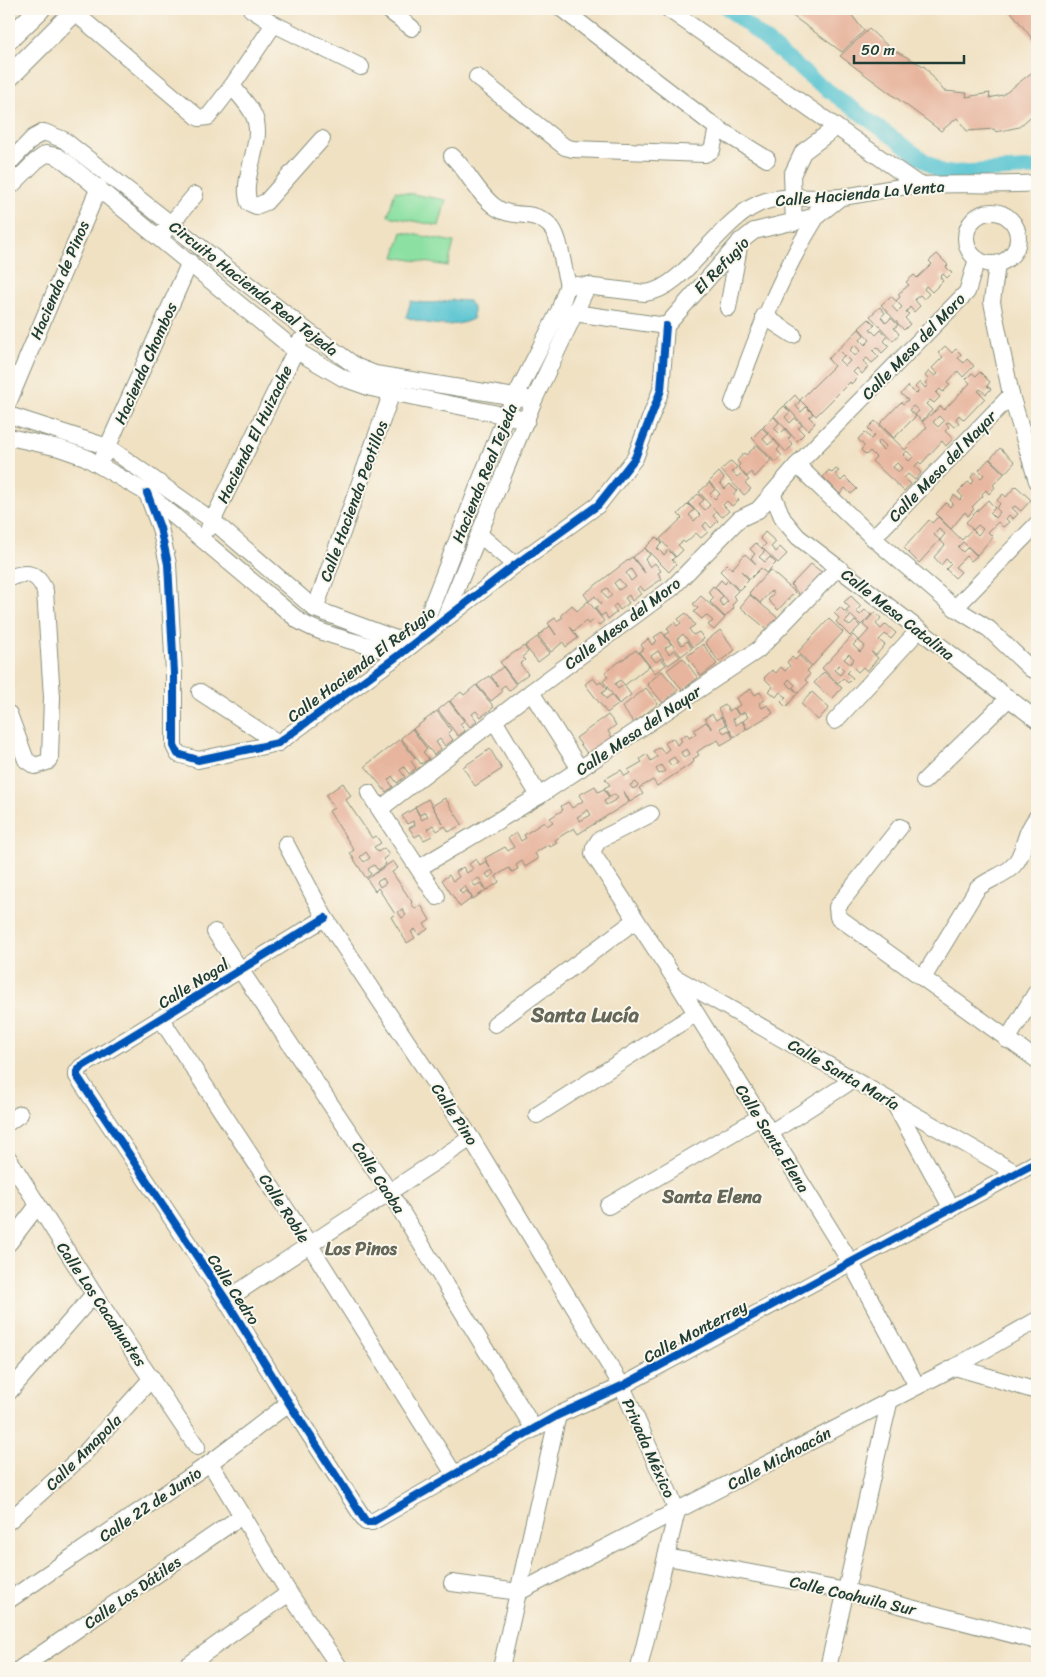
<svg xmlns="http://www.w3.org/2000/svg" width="1046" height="1677" font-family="Sriracha,sans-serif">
  <rect width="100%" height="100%" fill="#fbf7ec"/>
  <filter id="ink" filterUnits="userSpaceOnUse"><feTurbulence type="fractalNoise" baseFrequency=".02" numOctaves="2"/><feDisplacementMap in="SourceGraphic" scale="10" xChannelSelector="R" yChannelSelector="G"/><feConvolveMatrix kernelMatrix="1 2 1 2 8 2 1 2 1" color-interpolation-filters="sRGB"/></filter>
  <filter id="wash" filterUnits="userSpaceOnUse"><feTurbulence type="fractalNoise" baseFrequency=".0096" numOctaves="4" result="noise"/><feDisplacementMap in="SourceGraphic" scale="20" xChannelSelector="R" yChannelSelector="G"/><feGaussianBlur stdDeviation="1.12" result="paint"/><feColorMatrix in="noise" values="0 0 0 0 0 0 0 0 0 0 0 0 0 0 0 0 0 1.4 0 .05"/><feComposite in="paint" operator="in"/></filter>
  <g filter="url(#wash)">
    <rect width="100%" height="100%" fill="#f0e1c3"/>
    <g fill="#8be0a2" stroke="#558e6b">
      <polygon points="395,191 446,200 439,226 388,216"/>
      <polygon points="402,232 454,242 448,266 394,257"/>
    </g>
    <path fill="#58c4d1" stroke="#3c8082" d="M453,300L469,301L473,308V319C452,329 428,325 406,317L411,301C426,304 439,303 453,300Z"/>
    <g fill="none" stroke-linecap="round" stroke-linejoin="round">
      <polyline stroke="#58c4d1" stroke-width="15" points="728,9 815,81 942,173 1037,168"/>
    </g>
    <g id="blocks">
      <g fill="#e7b59e" fill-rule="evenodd">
        <polygon points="783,9 847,9 864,31 842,52"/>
        <polygon points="1009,9 1037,9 1037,45"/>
        <polygon points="869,29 890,48 925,67 944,91 967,93 966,97 990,93 989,98 1003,95 1035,70 1037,73 1037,111 1019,127 996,132 994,129 967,131 957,118 941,131 840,56"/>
        <polygon points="937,254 948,265 946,267 952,273 947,278 943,274 940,277 943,281 932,292 926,286 924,289 929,294 924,299 920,295 916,298 915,300 920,306 914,312 910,307 906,312 909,314 905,318 910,324 904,330 881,305 891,296 897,302 892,306 897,312 902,307 896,301 900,297 898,294 909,285 906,282 914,275 917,278 930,266 932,264 929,261"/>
        <polygon points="880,307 885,313 881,317 886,323 891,318 898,325 894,328 899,334 893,341 870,316"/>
        <path d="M869,319L875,325L870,329L876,335L881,330L887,337L884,341L889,346L882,353L877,347L873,351L879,357L872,363L867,358L863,361L868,367L862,374L857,368L853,372L858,377L851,384L850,382L816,416L800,400L834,366L828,359L859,329L864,335L860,340L865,345L870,340L859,328ZM855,345L860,351L855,356L850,350ZM841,352L850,361L845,366L839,360L844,356Z"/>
        <polygon points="945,346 952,353 956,349 961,354 958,358 964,363 967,359 974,366 963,377 958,371 947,383 950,385 943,392 940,389 936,393 940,397 934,403 930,400 926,404 932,410 922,421 915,415 919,411 913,406 909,410 916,416 894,438 880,424 901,402 903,404 908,400 901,394 908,386 916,394 919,391 915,387 920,382 925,388 928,385 925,383 928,379 925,376 929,371 935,376 938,374 932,368 943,357 938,353"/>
        <path d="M980,372L990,382L987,386L991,389L986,394L980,389L978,391L985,398L964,420L959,415L956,419L959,423L954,427L949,422L946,424L949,427L945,431L953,439L946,446L942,441L921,464L919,462L915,466L921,473L915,480L908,474L904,478L911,484L904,491L872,461L876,457L870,451L866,455L861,450L864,446L858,439L865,432L871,439L875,435L868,428L875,421L905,450L927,427L922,422L941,406L944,410L970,383L966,379L972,373L976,376ZM939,416L944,421L938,427L933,422ZM880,440L886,446L883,450L877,444ZM907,451L913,457L909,461L903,455ZM897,463L902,468L899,472L893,467Z"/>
        <polygon points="795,395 800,401 796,406 801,412 806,407 813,414 809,417 815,423 808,430 785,405"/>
        <polygon points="784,406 790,412 785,417 790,423 795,418 802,425 798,428 804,434 797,441 774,416"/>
        <polygon points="774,417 779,423 774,428 780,434 785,429 791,436 788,439 793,445 786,452 763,427"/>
        <polygon points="762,428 768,434 763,439 768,445 774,440 780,447 777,450 782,456 775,462 752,438"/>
        <polygon points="757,445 771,460 755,477 751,472 747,477 738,467 740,464 737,461 744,453 746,455"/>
        <polygon points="1000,448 1015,462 1005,473 990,459"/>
        <polygon points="989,459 1004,474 993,485 995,487 989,494 986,490 982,494 983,496 972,507 974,509 968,516 965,512 951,529 936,514 946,503 950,507 953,503 950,500 954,495 960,500 963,497 958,492 968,482 971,484 974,481 971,477 975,472 981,478 984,475 979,470"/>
        <polygon points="731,461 737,467 732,472 737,477 742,473 749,480 745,483 751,489 744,495 721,470"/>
        <polygon points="836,469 839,471 835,474 841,481 845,477 857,489 851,494 845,488 840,494 823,477 829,470 832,473"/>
        <polygon points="719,472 724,478 720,483 725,489 730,484 737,491 733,494 739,500 732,506 727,501 723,505 729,511 722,517 713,508 716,512 713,516 718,521 711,528 706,522 703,526 708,532 701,538 696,533 685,543 683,541 678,545 683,550 676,557 660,539 682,518 678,514 688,504 694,510 689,515 694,521 700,515 688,503 698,494 704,500 699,504 705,510 710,505 699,492 709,483 715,489 710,494 715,499 720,494 709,482"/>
        <polygon points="1016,486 1031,500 1021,511 1015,506 1012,508 1018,514 1013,519 1009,515 1006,519 1009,522 1003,527 998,522 988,532 993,537 977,555 963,542 958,547 963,552 968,547 977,556 971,561 966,556 955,567 961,572 955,578 946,569 951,564 946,559 941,565 934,557 945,545 940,540 945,534 939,529 934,535 940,540 919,563 904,548 929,520 932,523 938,517 962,540 972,529 978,535 983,529 978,525 973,530 966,522 988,500 995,508 990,513 995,518 1000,512 996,508 1000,504 997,500 1003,494 1006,497"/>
        <polygon points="765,532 776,542 771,547 776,552 780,547 787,554 778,563 762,548 766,544 760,538"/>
        <polygon points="656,537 662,543 657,548 664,555 668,550 675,557 672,560 676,564 669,572 645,548"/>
        <polygon points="756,543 765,551 759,557 765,562 770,557 776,563 766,573 761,568 750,579 741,571 749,580 739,590 720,571 727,564 732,569 745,554 756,564 751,558 755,554 750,549"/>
        <path d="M645,548L650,555L645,559L650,567L655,563L661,571L658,573L662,579L644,591L640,586L637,589L641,594L632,601L629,595L625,598L629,603L620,610L616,604L613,607L617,612L608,619L605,613L601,616L595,608L601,604L595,596L589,601L584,594L632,557L645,573L633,557ZM631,569L636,577L631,581L626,573ZM619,579L625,586L619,590L614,583ZM607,588L612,595L607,599L602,591Z"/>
        <polygon points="811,564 823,573 801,597 791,585"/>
        <polygon points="770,570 795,592 778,610 768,600 774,593 771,591 760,603 749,593"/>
        <polygon points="721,580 725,584 728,580 738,591 733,596 737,600 732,605 734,608 725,617 710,602 714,598 708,592 713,586 723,596 719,601 723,606 728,601 715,587"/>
        <polygon points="750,595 778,618 768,630 740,607"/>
        <polygon points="701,596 725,618 714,630 708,625 713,621 706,615 702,619 694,612 698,608 693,604"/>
        <polygon points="851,596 861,606 856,611 860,615 865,610 871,615 861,625 846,611 850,608 844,602"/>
        <polygon points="588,601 604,621 599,625 594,620 588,624 586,621 574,631 570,627 578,638 566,647 563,642 551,652 538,636 550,626 556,635 548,623 555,618 557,621 563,617 561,615 572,605 577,611"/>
        <polygon points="840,607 850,617 845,622 850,626 855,621 860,626 850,636 836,622 839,618 834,613"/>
        <path d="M875,612L881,618L876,624L881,629L886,624L896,633L891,639L885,634L879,640L885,645L876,655L871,652L878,658L867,671L863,667L858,672L853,667L847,673L853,678L848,683L843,678L838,683L822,668L853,635L858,640L853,645L860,652L865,646L859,641L869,630L863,625ZM849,654L854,659L850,664L844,659ZM839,665L844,670L840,675L834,670Z"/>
        <polygon points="686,613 695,625 689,629 693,635 699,632 704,639 693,647 683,634 677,639 682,645 687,641 692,648 681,656 665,635 670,632 667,628 674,622 677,626 681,623 678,619"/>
        <polygon points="829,619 843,632 812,666 798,652"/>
        <polygon points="720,630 735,650 719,662 705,642"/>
        <polygon points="662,632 671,644 665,648 669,654 674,650 680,657 668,665 658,651 651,656 656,662 661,658 666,665 655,673 639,652 644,649 641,645 648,639 652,645 657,641 654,637"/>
        <polygon points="537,637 550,653 538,662 525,646"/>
        <polygon points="703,644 717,664 701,676 687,656"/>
        <polygon points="524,646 528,652 522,657 525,660 520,664 528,674 516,683 500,662"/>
        <polygon points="636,650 649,666 625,685 620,680 615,684 618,689 624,685 631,695 619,704 603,681 608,677 605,672"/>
        <polygon points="799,656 811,667 807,671 810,674 805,680 808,683 798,693 793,687 795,685 789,679 786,683 798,693 786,707 781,702 786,697 780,692 776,697 769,691 773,687 764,678 772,670 776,673 781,667 785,671 790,666 787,662 792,657 795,660"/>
        <polygon points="683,658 698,678 682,690 667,670"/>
        <polygon points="503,667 516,685 509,691 505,685 500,689 502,692 491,701 477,685 489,676 498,686 491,676"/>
        <polygon points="662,671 678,690 663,703 647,684"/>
        <polygon points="824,672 842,688 832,699 814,683"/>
        <polygon points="593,678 598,684 601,682 607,689 602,693 606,699 611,695 619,704 607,713 585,684"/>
        <polygon points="476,685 494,707 481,717 476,711 472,714 477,721 470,727 450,701 461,692 464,695"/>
        <polygon points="646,688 658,704 634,723 622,707"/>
        <polygon points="751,689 755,695 760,692 765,700 759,703 762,708 768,705 773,713 747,729 743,721 748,717 745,712 739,715 735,708 740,705 736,698"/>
        <polygon points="812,692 829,708 818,720 801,704"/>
        <polygon points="449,701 464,721 460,724 465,731 458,736 438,710"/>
        <polygon points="725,705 729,711 734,708 739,716 733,719 736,725 742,721 746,729 734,737 718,709"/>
        <polygon points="437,711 451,730 448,733 453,740 445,746 440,739 436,742 441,749 434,755 413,729"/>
        <path d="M712,714L716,720L721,717L726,725L720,728L724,733L729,730L733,738L721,745L718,740L704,747L697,752L699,755L693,759L694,762L657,786L653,780L639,788L643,794L630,802L623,790L629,802L578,834L574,828L561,836L555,840L557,843L550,847L549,844L535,853L538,859L525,867L522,861L516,865L518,869L512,872L509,868L496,876L499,882L487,890L479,878L472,882L475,886L481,883L486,890L473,899L465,886L459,890L462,894L467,891L472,898L460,907L442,880L449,875L453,881L459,877L456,872L463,867L467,873L473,869L469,864L476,859L480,865L486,861L490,868L485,858L505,847L508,851L514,847L508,838L517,833L521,841L526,838L524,835L544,822L547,826L553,822L550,818L563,810L561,806L568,802L572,808L583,801L579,795L595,786L598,792L604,789L609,798L604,801L606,805L612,802L618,798L615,794L610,797L604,788L610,785L605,779L621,770L625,776L630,773L628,770L642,762L640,759L647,754L651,761L657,757L653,751L660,747L664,753L669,749L665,743L673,738L677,745L682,741L680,738L687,734L689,738L696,734L694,730L706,722L712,729L705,718ZM687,749L690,754L684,758L681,752ZM674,757L678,763L671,766L668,761ZM661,765L665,771L659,774L656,769ZM636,782L638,786L633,789L630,785ZM588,810L591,815L580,821L577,817ZM492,870L494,874L489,878L486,874Z"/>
        <polygon points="608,715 616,725 608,731 613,739 589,756 576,738"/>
        <polygon points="412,729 427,749 423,752 429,759 421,764 401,738"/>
        <polygon points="400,739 415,758 411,761 416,768 409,774 404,767 400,770 405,777 397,783 392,776 388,780 393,787 386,792 365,766"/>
        <polygon points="490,749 502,769 475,786 463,767"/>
        <path d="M343,783L351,796L346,800L372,838L376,836L381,843L374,847L378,852L384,848L389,855L383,859L386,864L378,870L374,865L368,869L371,874L366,878L350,853L354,850L329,811L334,808L326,795ZM366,852L370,858L364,862L360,857Z"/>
        <polygon points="445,798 462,824 449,832 445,826 437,831 433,825 427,829 432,836 424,840 420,834 415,837 409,828 415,825 413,821 407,824 402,816 415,808 422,820 428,816 425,812 420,815 415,807 428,799 443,824 432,806"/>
        <path d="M393,861L398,868L392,872L412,902L411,903L415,909L421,905L430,920L424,924L428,929L419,935L415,929L411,932L415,938L407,943L391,917L395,914L378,888L375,891L367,879ZM383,878L386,883L380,887L377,882ZM402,909L406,915L402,918L398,912Z"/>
      </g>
    </g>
  </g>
  <g filter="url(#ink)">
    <use href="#blocks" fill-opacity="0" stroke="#888f7c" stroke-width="1"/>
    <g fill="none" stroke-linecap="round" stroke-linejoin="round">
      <defs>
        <g id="minor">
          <polyline points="251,9 274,24 361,67"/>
          <polyline points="387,9 412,28"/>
          <polyline points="668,9 919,185"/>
          <polyline points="74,12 199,118 208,117 232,86 274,24"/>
          <polyline points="477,77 565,147 573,149 705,154 712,150 717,128 562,9"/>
          <path d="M232,86C239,95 248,104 253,114C267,139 239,178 249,203L256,206L266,202L322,139"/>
          <polyline points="717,128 767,159"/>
          <path d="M452,156C468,171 476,192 494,206C504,214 515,214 527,215C565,220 558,255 568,284"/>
          <polyline points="9,163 33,138 44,132 64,140 306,330 357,367 375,374 534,400"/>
          <polyline points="9,188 36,161 46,154 57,156 66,162 295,350 343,378 371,388 527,420"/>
          <circle cx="992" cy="238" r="26"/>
          <polyline points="794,223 792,175 803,152 835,128"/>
          <polyline points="164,232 195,195"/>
          <polyline points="997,264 992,302 1011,395 1037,481"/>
          <path d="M568,284L645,293C686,290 721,214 766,201C789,194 817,200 841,197C867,194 894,186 920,185C959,183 997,186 1037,183"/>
          <polyline points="728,308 740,241"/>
          <polyline points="567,312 666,326"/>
          <polyline points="764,316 793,335"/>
          <polyline points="666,326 740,242 754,231 817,216 841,197"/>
          <polyline points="9,401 99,187"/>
          <path d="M733,403C756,338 780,275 817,216V211"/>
          <polyline points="9,415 108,447 213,521 315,609 412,645"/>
          <path d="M9,437L59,448L85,457L147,493L299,621C327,638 367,643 399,655"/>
          <polyline points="104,455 190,262"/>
          <polyline points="797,465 873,538 955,608 989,629 1031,669 1037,671"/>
          <polyline points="147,493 160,528 168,564 174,673 174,746 178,754 198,760 278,743 399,655 515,565 598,505 635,458 661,390 666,326"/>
          <polyline points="773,495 783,519 798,537 1037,720"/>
          <polyline points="209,528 300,341"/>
          <polyline points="480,535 515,565"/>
          <polyline points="873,538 1011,395"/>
          <path d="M9,578C27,571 37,572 45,591L52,697L50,758L47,762L35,766L26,760L9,714"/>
          <polyline points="955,608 1037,524"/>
          <polyline points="315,609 392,392"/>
          <polyline points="445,617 534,400 588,285"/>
          <polyline points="419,638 506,415 559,311 568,284"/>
          <polyline points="200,692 278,743"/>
          <polyline points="531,692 580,769"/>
          <polyline points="494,720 539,796"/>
          <polyline points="835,721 918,631"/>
          <polyline points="924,781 1009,698"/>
          <polyline points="369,793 437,897"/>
          <polyline points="380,809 531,692 672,588 739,519 758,510 797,465 967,292 977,259"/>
          <polyline points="651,814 599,840 594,848 593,854 673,976 851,1263 917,1386"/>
          <polyline points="900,827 837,907 838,917 1037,1060"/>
          <polyline points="286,844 325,918 471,1138 622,1386 677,1511"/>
          <polyline points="419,868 539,796 758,650 838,567"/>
          <polyline points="325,918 81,1067 77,1072 77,1076 226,1300 289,1403 366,1522 372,1522 558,1415 622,1386 1037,1162"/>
          <polyline points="215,932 390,1193 534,1429"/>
          <polyline points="673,976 1016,1173"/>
          <path d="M923,978L977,889C987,879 1002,877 1013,866C1023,856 1023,843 1029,830C1031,826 1034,821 1037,817"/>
          <polyline points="161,1019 309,1244 454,1474"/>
          <polyline points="495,1024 636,920"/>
          <polyline points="1007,1040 1037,991"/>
          <polyline points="894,1103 952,1209"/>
          <polyline points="537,1115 695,1014"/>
          <polyline points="9,1122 20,1114"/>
          <polyline points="770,1133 853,1080"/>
          <polyline points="9,1159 94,1294 197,1447"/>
          <polyline points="608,1206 760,1117"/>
          <polyline points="9,1243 38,1205"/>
          <polyline points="226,1300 471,1138"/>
          <polyline points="955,1367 1037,1391"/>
          <polyline points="9,1392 94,1294"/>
          <polyline points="210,1463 289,1593 340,1668"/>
          <polyline points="9,1521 82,1456 152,1378"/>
          <polyline points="667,1557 846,1591 1037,1641"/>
          <polyline points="452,1583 519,1592 955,1367 1037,1320"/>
          <polyline points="9,1600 210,1463 289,1403"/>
          <polyline points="21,1668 243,1515"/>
          <polyline points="184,1668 289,1593"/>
          <polyline points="501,1668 558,1415"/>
          <polyline points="639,1668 677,1511"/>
          <polyline points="828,1668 890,1399"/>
        </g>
        <g id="major">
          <polyline points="9,39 40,9"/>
          <polyline points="9,77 77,9"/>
        </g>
      </defs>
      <use href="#minor" stroke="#888f7c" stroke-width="18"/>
      <use href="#major" stroke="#888f7c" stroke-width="22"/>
      <use href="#minor" stroke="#fff" stroke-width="16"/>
      <use href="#major" stroke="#fff" stroke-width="20"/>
      <defs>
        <g id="cycleway">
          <polyline points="147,493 160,528 168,564 174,673 174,746 178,754 198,760 278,743 399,655 515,565 598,505 635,458 661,390 666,326"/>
          <polyline points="325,918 81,1067 77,1072 77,1076 226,1300 289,1403 366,1522 372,1522 558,1415 622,1386 1037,1162"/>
        </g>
      </defs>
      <use href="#cycleway" stroke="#fbf7ec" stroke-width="11"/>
      <use href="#cycleway" stroke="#0057b8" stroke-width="8"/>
    </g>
  </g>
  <g text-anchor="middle" stroke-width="4" stroke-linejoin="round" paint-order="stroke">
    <g font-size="16" fill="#1f3d34" stroke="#fbf7ec">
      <text transform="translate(860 193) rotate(-5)" y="6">Calle Hacienda La Venta</text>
      <text transform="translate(721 265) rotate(-46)" y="6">El Refugio</text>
      <text transform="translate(59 280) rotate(-67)" y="6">Hacienda de Pinos</text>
      <text transform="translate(254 288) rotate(38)" y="6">Circuito Hacienda Real Tejeda</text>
      <text transform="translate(913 346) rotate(-46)" y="6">Calle Mesa del Moro</text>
      <text transform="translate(145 363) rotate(-66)" y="6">Hacienda Chombos</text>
      <text transform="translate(254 434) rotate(-64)" y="6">Hacienda El Huizache</text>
      <text transform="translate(942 466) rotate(-46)" y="6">Calle Mesa del Nayar</text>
      <text transform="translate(484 473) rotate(-68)" y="6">Hacienda Real Tejeda</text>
      <text transform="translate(353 501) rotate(-70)" y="6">Calle Hacienda Peotillos</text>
      <text transform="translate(898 614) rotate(38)" y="6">Calle Mesa Catalina</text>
      <text transform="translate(622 623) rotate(-37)" y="6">Calle Mesa del Moro</text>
      <text transform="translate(361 664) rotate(-37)" y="6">Calle Hacienda El Refugio</text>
      <text transform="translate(638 730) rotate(-34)" y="6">Calle Mesa del Nayar</text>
      <text transform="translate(193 983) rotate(-32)" y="6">Calle Nogal</text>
      <text transform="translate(844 1074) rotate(30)" y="6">Calle Santa María</text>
      <text transform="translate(455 1114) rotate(57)" y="6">Calle Pino</text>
      <text transform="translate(773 1138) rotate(58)" y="6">Calle Santa Elena</text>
      <text transform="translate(379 1177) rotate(57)" y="6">Calle Caoba</text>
      <text transform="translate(285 1208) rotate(57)" y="6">Calle Roble</text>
      <text transform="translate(234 1289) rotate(57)" y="6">Calle Cedro</text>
      <text transform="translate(102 1304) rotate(56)" y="6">Calle Los Cacahuates</text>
      <text transform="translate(695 1331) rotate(-28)" y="6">Calle Monterrey</text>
      <text transform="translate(649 1448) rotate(66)" y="6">Privada México</text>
      <text transform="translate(83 1452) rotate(-45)" y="6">Calle Amapola</text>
      <text transform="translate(779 1458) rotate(-28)" y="6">Calle Michoacán</text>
      <text transform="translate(150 1504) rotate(-34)" y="6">Calle 22 de Junio</text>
      <text transform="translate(132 1592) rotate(-35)" y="6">Calle Los Dátiles</text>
      <text transform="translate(853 1595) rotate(13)" y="6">Calle Coahuila Sur</text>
    </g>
    <g font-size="18" font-weight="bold" fill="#656759" stroke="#fbf7ec">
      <text x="361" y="1255">Los Pinos</text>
    </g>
    <g font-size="19" font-weight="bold" fill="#656759" stroke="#fbf7ec">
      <text x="712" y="1203">Santa Elena</text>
    </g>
    <g font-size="21" font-weight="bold" fill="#656759" stroke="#fbf7ec">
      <text x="585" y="1022">Santa Lucía</text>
    </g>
  </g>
  <rect width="1046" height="1677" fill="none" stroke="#fbf7ec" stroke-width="30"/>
  <path d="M854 55v8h110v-8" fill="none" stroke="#1f3d34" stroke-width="2.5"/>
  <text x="861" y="55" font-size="15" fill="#1f3d34" stroke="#fbf7ec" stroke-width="4" paint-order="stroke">50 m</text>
</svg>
